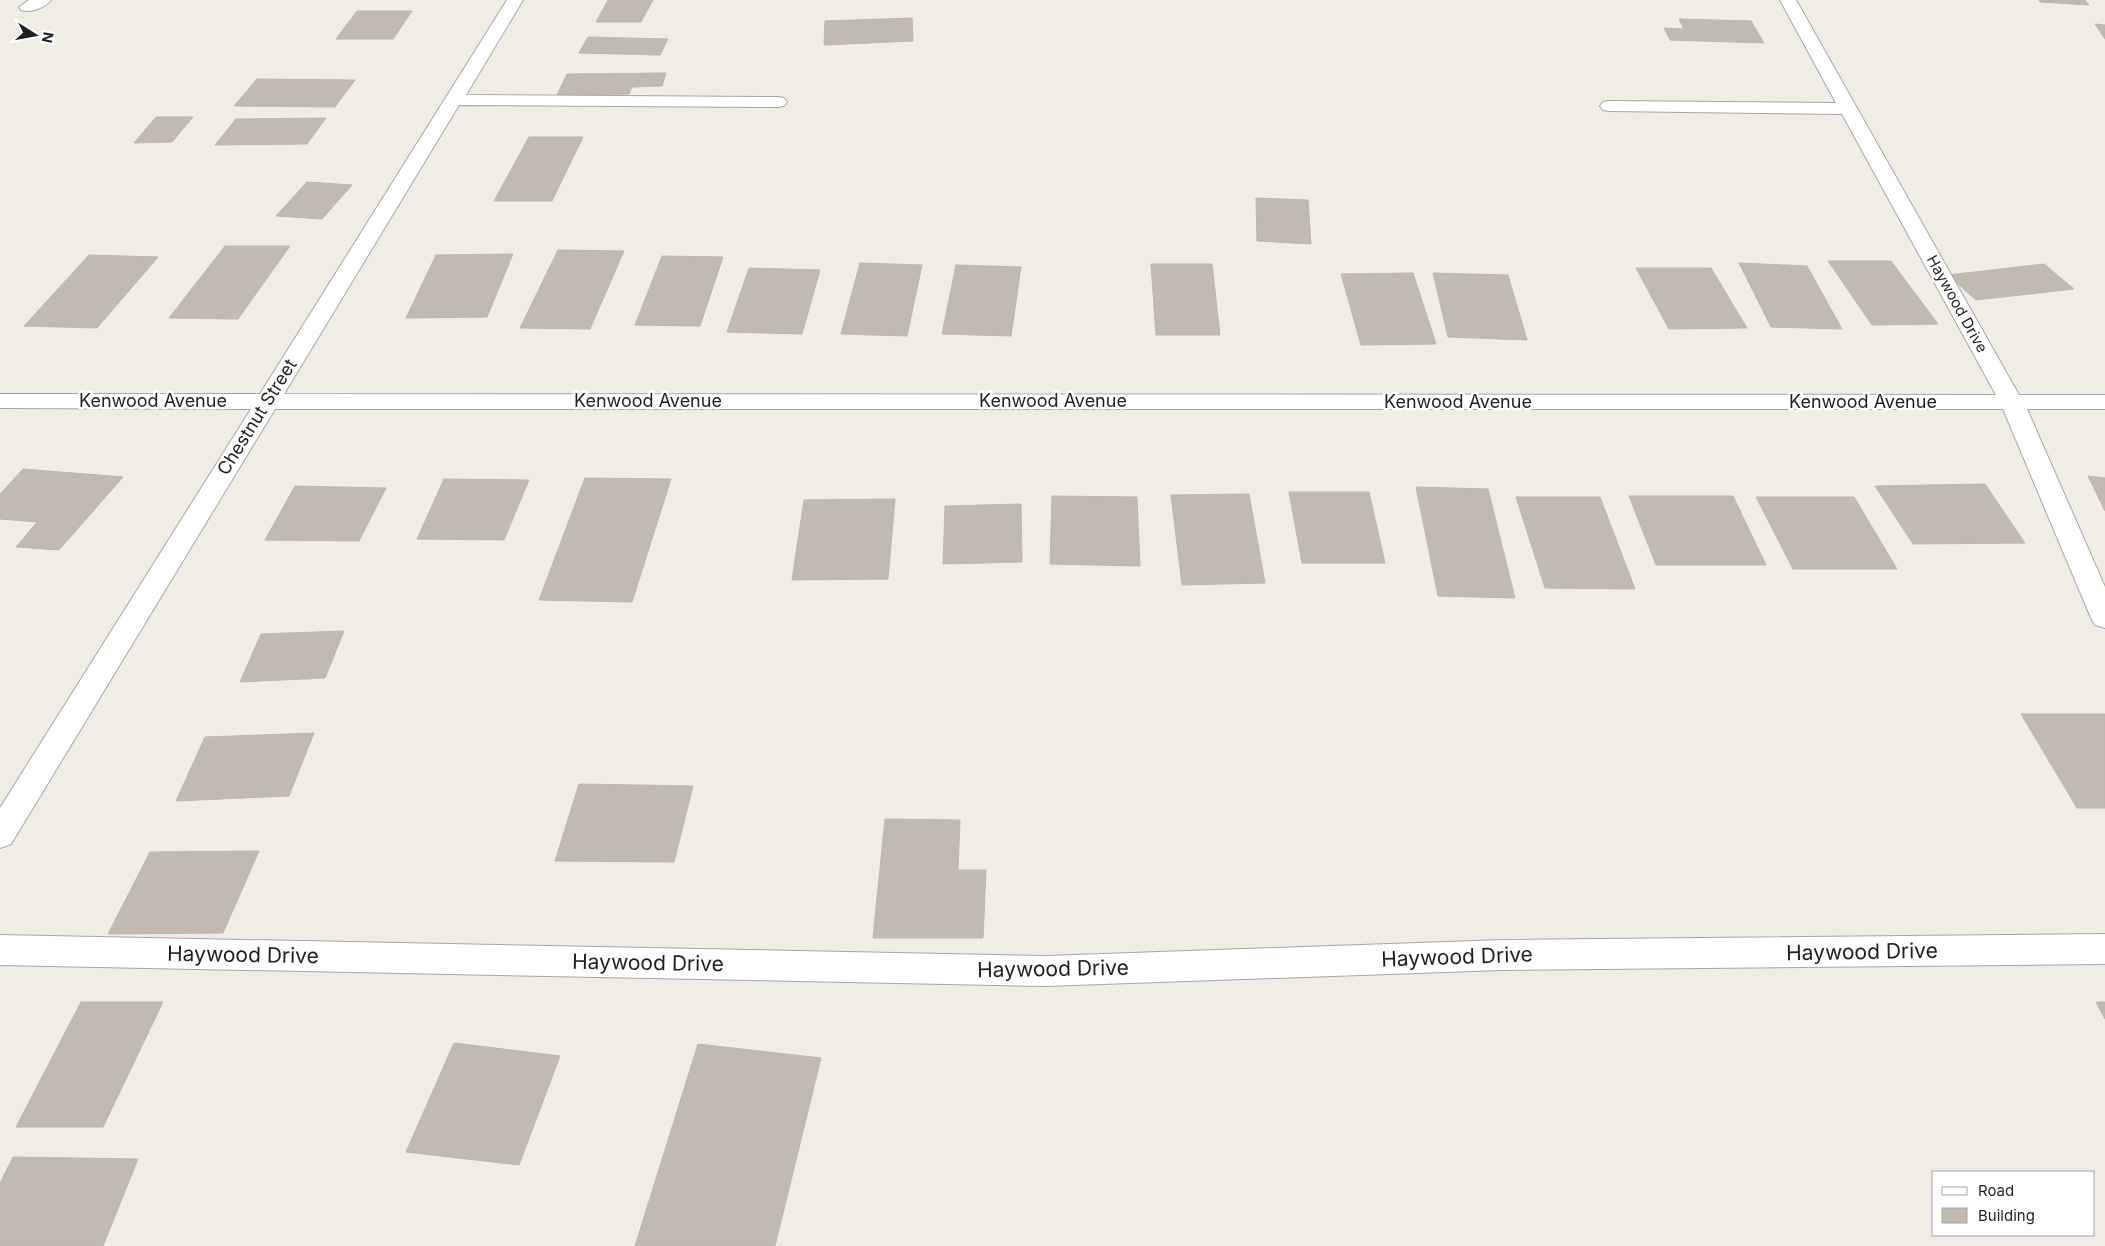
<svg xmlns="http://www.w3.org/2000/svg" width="2105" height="1246" font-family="Inter,sans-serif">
  <rect width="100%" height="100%" fill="#f0ede5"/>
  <g fill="#c0bab1" stroke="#c1b6a7">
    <polygon points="608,0 653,0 641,22 596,22"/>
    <polygon points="2039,0 2085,0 2089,5 2040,2"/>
    <polygon points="357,11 412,11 393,39 336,39"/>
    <polygon points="912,18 913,41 824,45 825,21"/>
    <polygon points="1679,19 1751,21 1764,43 1670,40 1664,28 1684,29"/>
    <polygon points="2095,24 2105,25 2105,39"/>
    <polygon points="588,37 668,39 660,55 579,53"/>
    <polygon points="666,73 662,86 632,87 629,94 557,95 567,74"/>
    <polygon points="257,79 355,80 335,107 234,106"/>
    <polygon points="156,117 193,117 172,142 134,143"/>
    <polygon points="326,118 307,144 215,145 236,119"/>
    <polygon points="529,137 583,137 552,201 494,201"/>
    <polygon points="307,182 352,185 322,219 276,216"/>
    <polygon points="1256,198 1308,200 1311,244 1257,241"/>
    <polygon points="225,246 290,246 238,319 169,318"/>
    <polygon points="558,250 624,251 590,329 520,328"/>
    <polygon points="513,254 487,317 406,318 436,255"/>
    <polygon points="89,255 158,257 97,328 24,326"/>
    <polygon points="662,256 723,257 700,326 635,325"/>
    <polygon points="1828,261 1891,261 1938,324 1872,325"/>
    <polygon points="860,263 922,265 907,336 841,334"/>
    <polygon points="1739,263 1807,266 1842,329 1771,327"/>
    <polygon points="1151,264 1212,264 1220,335 1156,335"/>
    <polygon points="2044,264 2074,289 1976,300 1948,275"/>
    <polygon points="956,265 1021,267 1011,336 942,334"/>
    <polygon points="749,268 820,270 802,334 727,332"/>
    <polygon points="1636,268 1711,268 1747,328 1669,329"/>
    <polygon points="1413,273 1436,344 1361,345 1341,274"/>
    <polygon points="1433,273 1508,275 1527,340 1448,337"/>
    <polygon points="23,469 123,477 59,550 16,547 37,522 0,519 0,494"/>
    <polygon points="2088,476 2105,478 2105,511"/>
    <polygon points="585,478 671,479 632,602 539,600"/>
    <polygon points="444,479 529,480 504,540 417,539"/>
    <polygon points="1985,484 2025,543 1913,544 1875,486"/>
    <polygon points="295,486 386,488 359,541 265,540"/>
    <polygon points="1416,487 1488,489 1515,598 1438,596"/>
    <polygon points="1289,492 1369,492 1385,563 1302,563"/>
    <polygon points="1249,494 1265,583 1182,585 1171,495"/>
    <polygon points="1052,496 1137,497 1140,566 1050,564"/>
    <polygon points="1629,496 1733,496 1766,565 1656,565"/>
    <polygon points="1516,497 1600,497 1635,589 1545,588"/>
    <polygon points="1756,497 1854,497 1897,569 1793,569"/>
    <polygon points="895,499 888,579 792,580 804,500"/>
    <polygon points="1021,504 1022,562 943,564 945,506"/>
    <polygon points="344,631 325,678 240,682 261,634"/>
    <polygon points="2021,714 2105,714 2105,808 2077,808"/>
    <polygon points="314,733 289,796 176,801 205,737"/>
    <polygon points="579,784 693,786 674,862 555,861"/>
    <polygon points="885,819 960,820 958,870 986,870 983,938 873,938"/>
    <polygon points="259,851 223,933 108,934 150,852"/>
    <polygon points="81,1002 163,1002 103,1127 16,1127"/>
    <polygon points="2096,1002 2105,1002 2105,1019"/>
    <polygon points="454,1043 560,1056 519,1165 406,1152"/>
    <polygon points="698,1044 821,1058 775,1246 635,1246"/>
    <polygon points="13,1157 138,1159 103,1246 0,1246 0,1183"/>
  </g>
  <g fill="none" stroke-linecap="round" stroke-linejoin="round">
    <defs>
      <g id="minor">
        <path d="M29,0H51C45,8 31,13 21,10L19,7Z"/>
        <polygon points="507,0 523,0 466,95 778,97 784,98 787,102 784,106 778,107 459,105 284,394 1996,395 1842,114 1609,111 1603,110 1600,106 1603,102 1609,101 1836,103 1780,0 1796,0 2019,395 2105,395 2105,409 2027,409 2105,587 2105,628 2095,625 2091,618 2003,409 275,409 11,844 0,848 0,808 251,409 0,408 0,394 260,394"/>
        <polygon points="2105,934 2105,964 1502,970 1046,986 0,965 0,935 1046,956 1502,940"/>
      </g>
    </defs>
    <use href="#minor" stroke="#a6a6a6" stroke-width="2"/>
    <use href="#minor" fill="#fff" fill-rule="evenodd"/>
  </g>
  <g text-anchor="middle" stroke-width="5" stroke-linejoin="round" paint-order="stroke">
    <g font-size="15" fill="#1f1f1f" stroke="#fff">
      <text transform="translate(1957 304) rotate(61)" y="5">Haywood Drive</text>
    </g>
    <g font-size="18" fill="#1f1f1f" stroke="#fff">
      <text x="153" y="407">Kenwood Avenue</text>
      <text x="648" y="407">Kenwood Avenue</text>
      <text x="1053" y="407">Kenwood Avenue</text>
      <text x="1458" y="408">Kenwood Avenue</text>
      <text x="1863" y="408">Kenwood Avenue</text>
      <text transform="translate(257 417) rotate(-58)" y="6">Chestnut Street</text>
    </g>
    <g font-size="21" fill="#1f1f1f" stroke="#fff">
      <text transform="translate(1862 952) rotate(-1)" y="7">Haywood Drive</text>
      <text transform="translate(243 955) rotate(1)" y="7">Haywood Drive</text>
      <text transform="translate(1457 957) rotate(-2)" y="7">Haywood Drive</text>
      <text transform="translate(648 963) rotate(1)" y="7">Haywood Drive</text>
      <text transform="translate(1053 969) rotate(-1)" y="7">Haywood Drive</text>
    </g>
  </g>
  <rect x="1932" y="1171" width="162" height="65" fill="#ffffff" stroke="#a5a5a5"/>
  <rect x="1942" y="1187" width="25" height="8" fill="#ffffff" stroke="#a5a5a5"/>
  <text x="1978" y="1196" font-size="15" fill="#1f1f1f">Road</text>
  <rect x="1942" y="1208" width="25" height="15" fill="#c0bab1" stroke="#a5a5a5"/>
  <text x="1978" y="1221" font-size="15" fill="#1f1f1f">Building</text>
  <g transform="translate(35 35) rotate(101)" stroke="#ffffff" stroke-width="4" paint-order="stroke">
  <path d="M0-4L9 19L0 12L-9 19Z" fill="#1f1f1f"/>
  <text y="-8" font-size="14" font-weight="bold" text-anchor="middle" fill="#1f1f1f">N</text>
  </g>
</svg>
